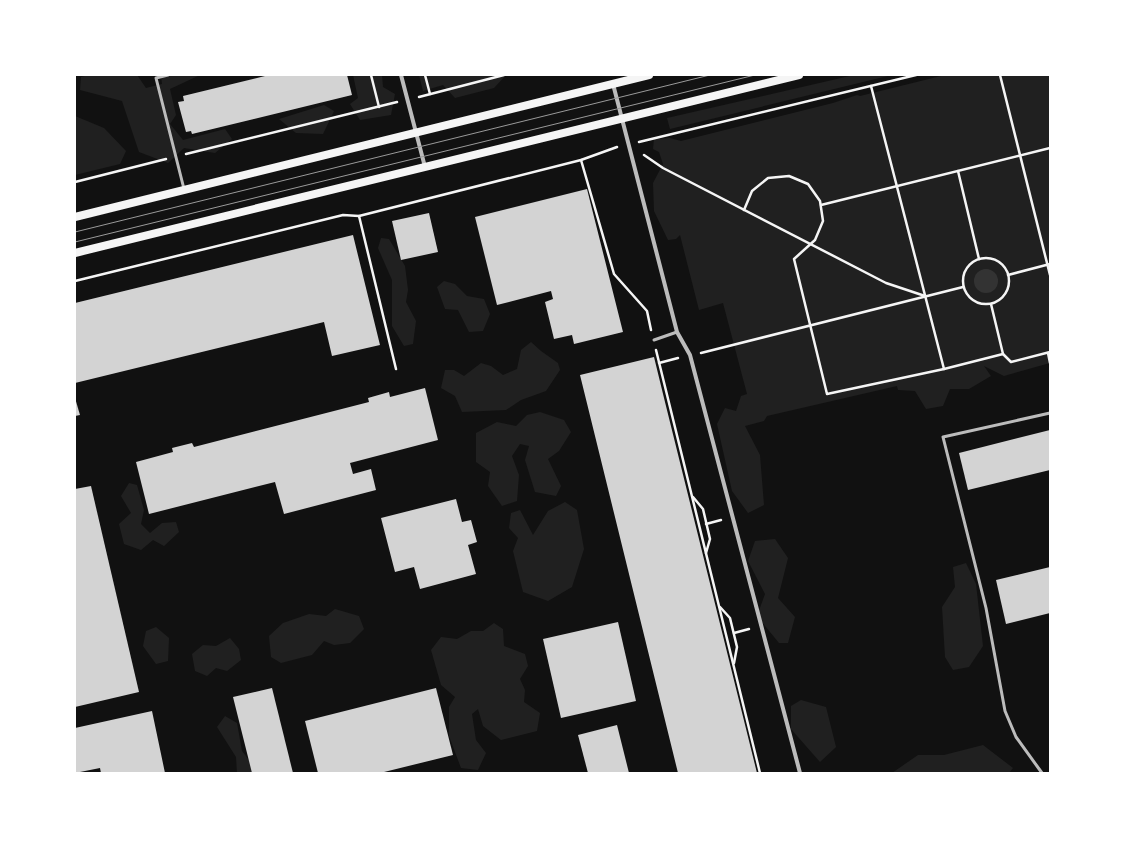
<svg xmlns="http://www.w3.org/2000/svg" width="1125" height="848" font-family="'Fira Sans',sans-serif">
  <rect width="100%" height="100%" fill="#111"/>
  <g fill="#202020">
    <polygon points="88,75 137,75 146,88 162,84 161,75 200,75 170,89 176,115 170,124 183,140 225,129 232,139 215,153 184,148 168,163 139,152 122,101 80,90 81,77"/>
    <polygon points="353,75 382,75 383,87 395,94 391,115 360,120 350,104 358,98"/>
    <polygon points="419,75 506,75 494,88 455,98 443,85 423,91"/>
    <polygon points="854,75 892,75 670,129 667,118"/>
    <polygon points="945,75 1050,75 1050,363 1004,376 984,366 991,376 969,389 950,389 943,406 926,409 915,391 898,390 897,386 767,416 764,421 745,426 760,455 764,505 748,513 732,491 717,424 725,408 736,411 741,396 747,394 723,303 699,310 680,235 676,239 668,240 654,211 653,183 663,164 659,152 653,149 654,139 670,138 681,141 833,103 857,95 860,96"/>
    <polygon points="324,105 334,111 323,134 296,133 279,119"/>
    <polygon points="75,116 104,128 126,151 120,164 75,175"/>
    <polygon points="381,238 389,239 405,266 408,290 406,302 416,321 413,344 404,346 392,326 392,280 378,248"/>
    <polygon points="444,281 455,284 467,296 484,299 490,314 483,331 469,332 458,310 445,309 437,287"/>
    <polygon points="531,342 541,351 558,363 560,370 546,391 521,400 506,410 462,412 455,396 441,388 445,370 454,370 464,376 481,363 491,366 503,375 517,369 521,350"/>
    <polygon points="540,412 564,420 571,432 559,451 548,459 561,486 556,496 535,492 525,460 529,446 520,444 512,456 519,475 517,501 502,506 488,486 490,472 476,462 476,433 497,422 516,426 527,415"/>
    <polygon points="129,483 137,485 144,510 141,524 150,533 162,523 176,522 179,532 164,546 153,540 141,550 124,544 119,524 131,513 121,496"/>
    <polygon points="565,502 577,510 584,549 572,587 548,601 523,592 513,551 518,538 509,528 511,513 520,510 533,535 548,511"/>
    <polygon points="775,539 788,558 778,598 795,617 788,643 779,643 757,616 765,594 748,561 755,541"/>
    <polygon points="966,563 976,584 983,646 969,667 953,670 945,657 942,607 955,587 953,567"/>
    <polygon points="335,609 359,616 364,629 350,643 334,645 324,641 312,655 281,663 271,657 269,636 283,623 309,614 326,616"/>
    <polygon points="494,623 503,629 504,646 525,654 528,666 520,679 525,690 524,702 540,713 537,731 501,740 483,726 478,709 472,714 476,740 486,753 478,770 461,768 449,736 449,707 455,697 441,685 431,650 441,637 457,639 471,631 483,631"/>
    <polygon points="156,627 169,638 168,661 156,664 143,646 146,631"/>
    <polygon points="230,638 239,649 241,660 227,671 216,668 207,676 195,671 192,654 203,645 216,646"/>
    <polygon points="801,700 826,707 836,747 820,762 791,729 791,706"/>
    <polygon points="225,716 237,723 242,751 259,773 237,773 236,757 217,727"/>
    <polygon points="983,745 1013,768 1009,773 892,773 918,755 944,755"/>
  </g>
  <circle fill="#333" cx="986" cy="281" r="12"/>
  <g fill="#d3d3d3">
    <polygon points="269,75 347,75 352,95 192,134 191,131 186,132 178,102 184,101 183,96"/>
    <polygon points="587,189 623,332 574,344 572,335 554,339 545,302 553,299 551,291 497,305 475,217"/>
    <polygon points="429,213 438,252 401,260 392,221"/>
    <polygon points="353,235 380,345 332,356 324,322 75,383 75,303"/>
    <polygon points="654,357 664,398 757,773 678,773 580,375"/>
    <polygon points="425,388 438,440 350,463 353,474 371,469 376,490 284,514 275,482 149,514 136,462 173,452 172,448 192,443 194,447 369,402 368,398 389,392 390,397"/>
    <polygon points="75,398 80,415 75,416"/>
    <polygon points="1050,430 1050,470 968,490 959,453"/>
    <polygon points="91,486 139,692 75,707 75,489"/>
    <polygon points="456,499 462,522 471,520 477,542 468,545 476,574 420,589 414,567 395,572 381,518"/>
    <polygon points="1050,567 1050,613 1006,624 996,580"/>
    <polygon points="618,622 636,701 561,718 543,639"/>
    <polygon points="272,688 293,773 252,773 233,697"/>
    <polygon points="436,688 453,755 380,773 318,773 305,721"/>
    <polygon points="152,711 165,773 101,773 100,768 75,773 75,728"/>
    <polygon points="617,725 629,773 588,773 578,735"/>
  </g>
  <g fill="none" stroke-linecap="round" stroke-linejoin="round">
    <g stroke="#f5f5f5" stroke-width="2.5">
      <polyline points="371,75 379,107"/>
      <polyline points="425,75 430,94"/>
      <polyline points="1000,75 1050,275"/>
      <polyline points="871,86 944,369 1003,354"/>
      <polyline points="419,97 504,75"/>
      <polyline points="639,142 916,75"/>
      <polyline points="186,154 397,102"/>
      <polyline points="644,155 663,168 886,283 925,296"/>
      <polyline points="581,160 614,274 647,311 651,330"/>
      <polyline points="958,171 979,259"/>
      <polyline points="75,182 166,159"/>
      <polyline points="821,205 1050,148"/>
      <polyline points="744,210 752,191 768,178 789,176 808,184 820,201 823,221 815,240 794,259 827,394 944,369"/>
      <polyline points="359,216 396,369"/>
      <circle cx="986" cy="281" r="23"/>
      <polyline points="1008,275 1050,264"/>
      <polyline points="75,281 343,215 359,216 581,160 617,147"/>
      <polyline points="991,304 1003,354 1011,362 1050,352"/>
      <polyline points="656,350 760,773"/>
      <polyline points="701,353 963,287"/>
      <polyline points="1048,353 1050,363"/>
      <polyline points="659,363 678,358"/>
      <polyline points="693,497 703,509 710,539 706,553"/>
      <polyline points="706,524 721,520"/>
      <polyline points="720,607 730,618 737,647 734,663"/>
      <polyline points="734,633 749,629"/>
    </g>
    <g stroke="#bcbcbc" stroke-width="3">
      <polyline points="168,75 156,78 184,189"/>
      <polyline points="654,340 677,332"/>
      <polyline points="1042,773 1016,737 1005,711 986,608 943,437 1050,413"/>
    </g>
    <g stroke="#bcbcbc" stroke-width="4">
      <polyline points="401,75 425,167"/>
      <polyline points="613,84 677,332 690,355 800,773"/>
    </g>
    <g stroke="#f5f5f5" stroke-width="8">
      <polyline points="75,217 649,75"/>
      <polyline points="75,253 799,75"/>
    </g>
    <g stroke="#9a9a9a" stroke-width="1">
      <polyline points="75,232 710,75"/>
      <polyline points="75,242 755,75"/>
    </g>
  </g>
  <rect width="1125" height="848" fill="none" stroke="#ffffff" stroke-width="152"/>
</svg>
